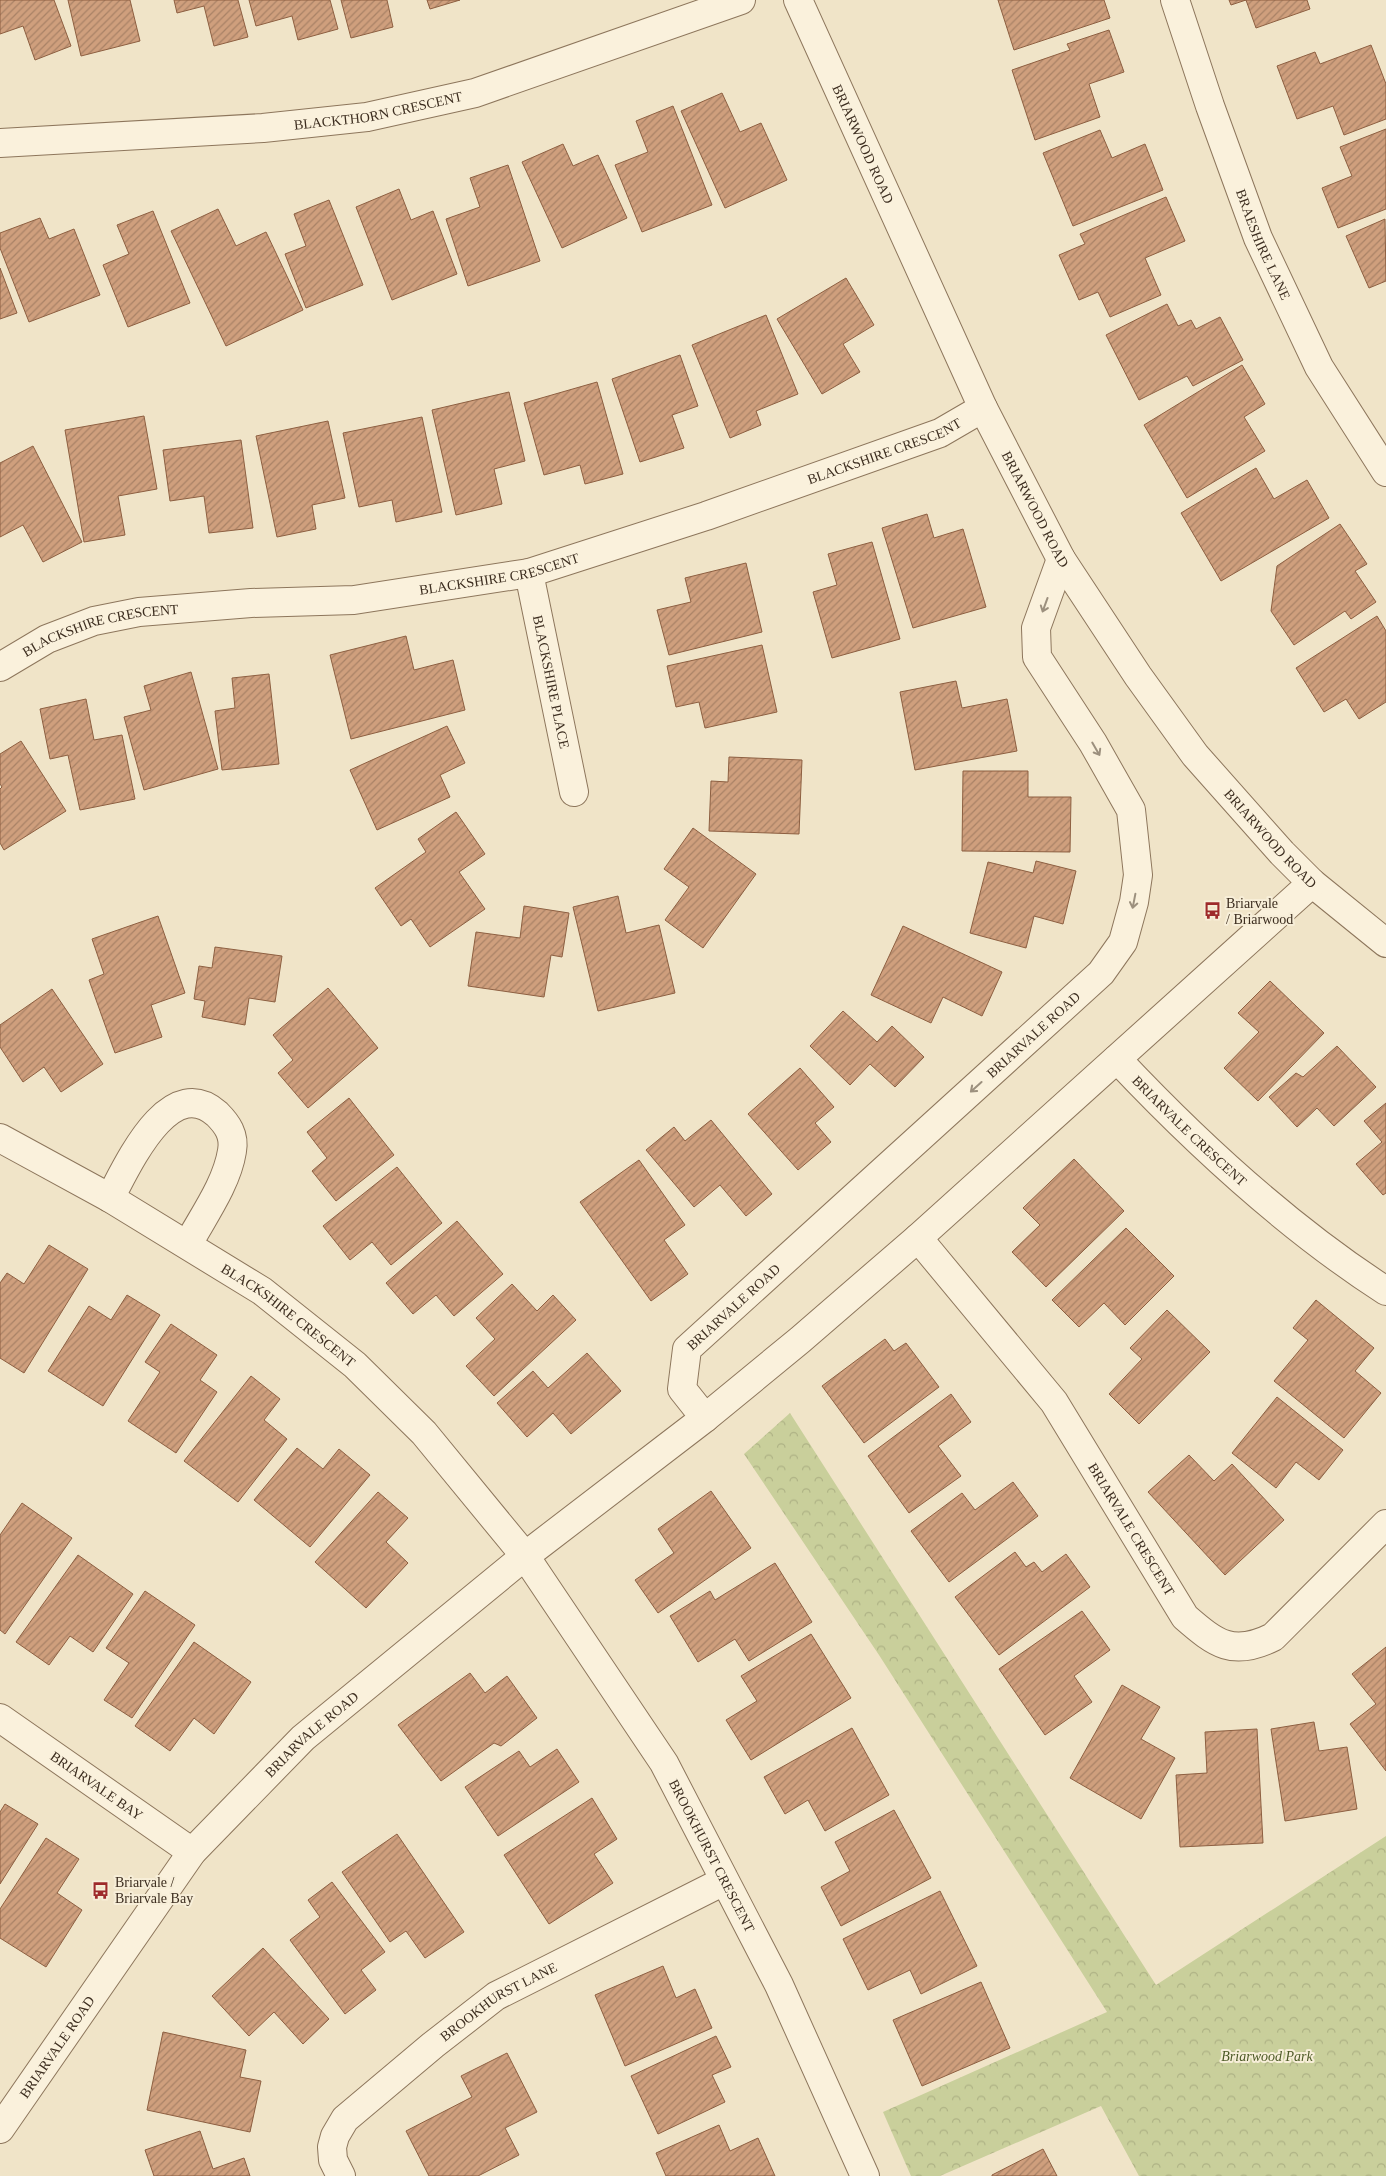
<svg xmlns="http://www.w3.org/2000/svg" width="1386" height="2176" font-family="'Times New Roman',serif">
  <defs>
    <pattern id="forest-crowns" width="20" height="18" patternUnits="userSpaceOnUse" patternTransform="scale(1.25)"><rect width="20" height="18" fill="#c9cf9b"/><path d="M2 6a3 3 0 1 1 6 0M12 15a3 3 0 1 1 6 0" fill="none" stroke="#aeb285"/></pattern>
    <pattern id="building-hatch" width="6" height="6" patternUnits="userSpaceOnUse" patternTransform="scale(1.25)"><rect width="6" height="6" fill="#cf9f7d"/><path d="M-1 1l2-2M0 6l6-6M5 7l2-2" fill="none" stroke="#a98266"/></pattern>
  </defs>
  <rect width="100%" height="100%" fill="#f0e4c8"/>
  <polygon fill="url(#forest-crowns)" points="790,1413 1156,1985 1386,1836 1386,2176 1139,2176 1101,2106 940,2176 911,2176 883,2112 1107,2012 879,1655 744,1454"/>
  <g fill="url(#building-hatch)" stroke="#8d5f41">
    <polygon points="0,0 54,0 71,46 35,60 23,26 0,34"/>
    <polygon points="68,0 130,0 140,41 81,56"/>
    <polygon points="174,0 238,0 248,37 214,46 204,6 177,13"/>
    <polygon points="249,0 330,0 338,29 298,40 292,16 256,26"/>
    <polygon points="341,0 387,0 393,27 351,38"/>
    <polygon points="427,0 460,0 430,9"/>
    <polygon points="998,0 1104,0 1110,18 1014,50"/>
    <polygon points="1229,0 1307,0 1310,9 1256,28 1246,0 1231,5"/>
    <polygon points="1109,30 1124,72 1089,84 1100,117 1035,140 1012,70 1070,50 1067,44"/>
    <polygon points="1371,45 1386,84 1386,119 1344,135 1333,106 1297,119 1277,66 1315,52 1320,64"/>
    <polygon points="722,93 740,132 761,123 787,180 725,208 681,111"/>
    <polygon points="673,106 712,205 642,232 615,165 648,152 636,121"/>
    <polygon points="1386,129 1386,209 1338,228 1322,188 1352,176 1340,147"/>
    <polygon points="1100,130 1112,158 1145,144 1163,190 1073,226 1043,153"/>
    <polygon points="563,144 573,166 598,155 627,218 562,248 522,162"/>
    <polygon points="508,165 540,261 468,286 446,219 480,207 470,178"/>
    <polygon points="399,189 411,220 433,211 457,274 392,300 356,207"/>
    <polygon points="1166,197 1185,241 1145,258 1161,295 1110,317 1098,292 1079,300 1059,255 1085,244 1080,234"/>
    <polygon points="329,200 363,285 306,308 285,254 306,246 294,214"/>
    <polygon points="218,209 236,246 266,232 303,310 226,346 171,231"/>
    <polygon points="153,211 190,303 128,327 103,265 129,254 117,225"/>
    <polygon points="40,218 49,239 74,229 100,295 29,322 0,248 0,233"/>
    <polygon points="1385,219 1386,281 1369,288 1346,236"/>
    <polygon points="0,268 17,313 0,319"/>
    <polygon points="846,278 874,325 843,344 860,372 822,394 777,319"/>
    <polygon points="1167,304 1178,326 1191,320 1196,329 1220,317 1243,360 1193,386 1187,376 1139,400 1106,335"/>
    <polygon points="766,315 798,394 756,411 761,425 730,438 692,345"/>
    <polygon points="680,355 698,406 672,415 684,448 640,462 612,379"/>
    <polygon points="1242,365 1265,404 1244,417 1265,451 1187,498 1144,425"/>
    <polygon points="597,382 623,474 585,484 580,465 544,475 524,403"/>
    <polygon points="509,392 525,461 494,469 502,504 456,515 432,410"/>
    <polygon points="144,416 157,489 118,496 125,535 84,542 65,430"/>
    <polygon points="422,417 442,512 396,522 392,500 359,507 343,433"/>
    <polygon points="328,421 345,498 312,505 316,529 277,537 256,436"/>
    <polygon points="241,440 253,528 209,533 204,496 170,501 163,450"/>
    <polygon points="33,446 82,542 43,562 23,525 0,537 0,463"/>
    <polygon points="1256,468 1274,499 1307,480 1329,518 1221,581 1181,513"/>
    <polygon points="927,514 934,538 963,529 986,607 913,628 882,528"/>
    <polygon points="1340,524 1367,564 1355,571 1376,602 1351,619 1345,611 1294,645 1271,611 1277,566"/>
    <polygon points="872,542 900,639 832,658 813,592 837,585 828,554"/>
    <polygon points="746,563 762,632 669,655 657,610 691,602 685,578"/>
    <polygon points="1377,616 1386,631 1386,702 1359,719 1346,699 1324,712 1296,668"/>
    <polygon points="406,636 414,670 453,660 465,710 351,739 330,655"/>
    <polygon points="762,645 777,712 705,728 699,702 676,707 667,666"/>
    <polygon points="191,672 218,769 144,790 124,717 151,710 144,686"/>
    <polygon points="269,674 279,764 222,770 215,711 235,708 232,678"/>
    <polygon points="956,681 962,708 1007,699 1017,751 915,770 900,692"/>
    <polygon points="86,699 94,740 122,735 135,799 80,810 68,755 50,759 40,709"/>
    <polygon points="447,726 465,763 440,775 450,797 377,830 350,770"/>
    <polygon points="21,741 66,811 4,850 0,843 0,789 2,787 0,784 0,754"/>
    <polygon points="729,757 802,760 799,834 709,831 711,781 728,782"/>
    <polygon points="963,771 1028,771 1028,797 1071,797 1070,852 962,851"/>
    <polygon points="456,812 485,854 459,872 485,909 430,947 411,919 401,926 375,888 426,852 418,839"/>
    <polygon points="693,828 756,874 703,948 665,920 689,887 664,869"/>
    <polygon points="1036,861 1076,871 1063,924 1034,916 1026,948 970,933 988,862 1033,873"/>
    <polygon points="618,896 626,933 659,925 675,993 598,1011 573,907"/>
    <polygon points="524,906 569,913 562,957 551,955 544,997 468,986 476,932 520,938"/>
    <polygon points="158,916 185,993 151,1005 162,1037 115,1053 89,980 104,974 92,939"/>
    <polygon points="903,926 1002,972 982,1016 943,997 931,1023 871,995"/>
    <polygon points="215,947 282,956 275,1002 249,998 245,1025 202,1017 205,1001 194,999 199,966 212,968"/>
    <polygon points="1270,981 1324,1033 1258,1101 1224,1068 1259,1032 1238,1013"/>
    <polygon points="328,988 378,1048 308,1108 278,1073 293,1060 273,1035"/>
    <polygon points="52,989 103,1064 61,1092 44,1067 23,1082 0,1047 0,1025"/>
    <polygon points="843,1011 877,1042 892,1026 924,1057 895,1087 870,1064 850,1085 810,1046"/>
    <polygon points="1337,1046 1376,1087 1334,1126 1317,1108 1297,1127 1269,1097 1296,1073 1303,1077"/>
    <polygon points="800,1068 834,1107 815,1123 831,1142 798,1170 748,1114"/>
    <polygon points="349,1098 394,1155 336,1201 312,1171 327,1158 307,1132"/>
    <polygon points="1386,1103 1386,1193 1383,1195 1356,1164 1382,1142 1364,1121"/>
    <polygon points="711,1120 772,1194 746,1216 720,1185 694,1207 646,1150 674,1127 685,1141"/>
    <polygon points="1074,1159 1124,1211 1046,1287 1012,1252 1040,1225 1023,1208"/>
    <polygon points="639,1160 685,1225 664,1240 688,1274 651,1301 580,1202"/>
    <polygon points="397,1167 442,1223 391,1265 372,1242 350,1260 323,1226"/>
    <polygon points="457,1221 503,1274 454,1316 436,1295 413,1314 386,1283"/>
    <polygon points="1126,1228 1174,1276 1125,1325 1104,1303 1079,1327 1052,1300"/>
    <polygon points="49,1245 88,1269 24,1373 0,1358 0,1283 7,1273 24,1284"/>
    <polygon points="512,1284 537,1311 553,1295 576,1320 494,1396 466,1366 495,1339 476,1318"/>
    <polygon points="127,1295 160,1315 103,1406 48,1371 89,1306 111,1320"/>
    <polygon points="1316,1300 1374,1348 1355,1371 1381,1393 1344,1438 1274,1381 1308,1340 1293,1328"/>
    <polygon points="1167,1310 1210,1352 1139,1424 1109,1394 1142,1359 1130,1348"/>
    <polygon points="171,1324 217,1355 200,1380 217,1392 176,1453 128,1421 160,1372 145,1362"/>
    <polygon points="885,1339 894,1351 906,1343 939,1387 864,1443 822,1386"/>
    <polygon points="587,1353 621,1391 571,1434 553,1413 527,1437 497,1403 533,1371 548,1388"/>
    <polygon points="251,1376 280,1399 264,1420 287,1439 238,1502 184,1461"/>
    <polygon points="951,1394 971,1422 938,1446 961,1476 909,1513 868,1456"/>
    <polygon points="1277,1397 1343,1450 1319,1480 1296,1462 1276,1488 1232,1453"/>
    <polygon points="297,1448 323,1469 339,1449 370,1475 310,1547 254,1500"/>
    <polygon points="1189,1455 1214,1481 1232,1464 1284,1520 1225,1575 1148,1492"/>
    <polygon points="1013,1482 1038,1516 949,1582 911,1531 962,1493 975,1510"/>
    <polygon points="711,1491 751,1548 658,1613 635,1580 674,1553 658,1529"/>
    <polygon points="378,1492 408,1518 386,1542 408,1563 366,1608 315,1562"/>
    <polygon points="22,1503 72,1538 5,1634 0,1630 0,1535"/>
    <polygon points="1015,1552 1026,1567 1034,1562 1042,1572 1066,1554 1090,1587 999,1655 955,1597"/>
    <polygon points="78,1555 133,1594 93,1652 70,1636 49,1665 16,1642"/>
    <polygon points="775,1563 812,1622 749,1661 735,1639 698,1662 670,1616 710,1591 715,1600"/>
    <polygon points="145,1591 195,1625 132,1718 104,1700 129,1663 106,1648"/>
    <polygon points="1082,1611 1110,1650 1074,1676 1092,1702 1045,1735 999,1669"/>
    <polygon points="811,1634 851,1698 751,1760 726,1720 757,1701 741,1676"/>
    <polygon points="194,1642 251,1682 214,1734 194,1718 170,1751 135,1726"/>
    <polygon points="1386,1647 1386,1771 1350,1724 1376,1704 1352,1674"/>
    <polygon points="470,1673 485,1693 507,1676 537,1718 501,1746 494,1743 441,1781 398,1725"/>
    <polygon points="1122,1685 1160,1707 1141,1739 1175,1758 1141,1819 1070,1778"/>
    <polygon points="1314,1722 1319,1751 1347,1747 1357,1809 1285,1821 1271,1729"/>
    <polygon points="852,1728 889,1795 825,1831 808,1800 785,1814 764,1777"/>
    <polygon points="1257,1729 1263,1843 1180,1847 1176,1775 1207,1773 1205,1732"/>
    <polygon points="557,1749 579,1782 498,1836 465,1787 519,1751 530,1767"/>
    <polygon points="592,1798 617,1839 594,1854 613,1883 549,1924 504,1855"/>
    <polygon points="5,1804 38,1824 0,1884 0,1812"/>
    <polygon points="894,1810 931,1878 841,1926 821,1887 850,1871 835,1842"/>
    <polygon points="397,1834 464,1932 425,1958 406,1931 390,1942 342,1872"/>
    <polygon points="46,1838 79,1859 57,1893 82,1910 46,1967 0,1938 0,1909"/>
    <polygon points="332,1882 385,1952 361,1970 376,1990 345,2014 290,1940 320,1917 308,1900"/>
    <polygon points="940,1891 977,1966 921,1994 910,1970 868,1990 843,1939"/>
    <polygon points="263,1948 329,2019 303,2044 274,2012 249,2036 212,1996"/>
    <polygon points="663,1966 676,1998 695,1989 712,2028 625,2066 595,1995"/>
    <polygon points="981,1982 1010,2048 922,2086 893,2020"/>
    <polygon points="163,2032 246,2050 240,2077 261,2081 250,2132 147,2110"/>
    <polygon points="716,2036 731,2067 712,2075 725,2102 658,2134 631,2076"/>
    <polygon points="507,2053 537,2112 505,2128 519,2155 478,2176 429,2176 406,2131 472,2097 461,2076"/>
    <polygon points="719,2125 730,2151 758,2138 775,2176 666,2176 656,2153"/>
    <polygon points="200,2131 213,2169 244,2158 250,2176 154,2176 145,2150"/>
    <polygon points="1043,2149 1057,2176 992,2176 992,2175"/>
  </g>
  <g fill="none" stroke-linecap="round" stroke-linejoin="round">
    <defs>
      <g id="minor">
        <path id="s1" d="M1175,0L1210,106L1258,238L1319,367L1386,472"/>
        <path id="s2" d="M0,143L263,128L367,117L475,93L741,0"/>
        <path id="s3" d="M529,573L574,792"/>
        <path id="s4" d="M0,667L47,639L94,621L139,612L251,603L354,600L529,573L706,516L940,433L983,408"/>
        <path id="s5" d="M1117,1059C1198,1145 1287,1227 1386,1291"/>
        <path id="s6" d="M0,1138L110,1198L262,1291L355,1365L424,1433L525,1556L664,1763L779,1985L865,2176"/>
        <path d="M110,1198C127,1167 169,1071 217,1114C227,1124 235,1135 232,1151C227,1183 204,1215 188,1244"/>
        <path id="s7" d="M918,1238L1054,1402L1185,1617C1216,1644 1233,1657 1273,1637L1386,1524"/>
        <path id="s8" d="M705,1418L682,1389L687,1349L1101,973L1123,942L1134,902L1138,875L1131,810L1093,743L1037,657L1036,628L1061,559"/>
        <path id="s9" d="M0,1718L192,1852"/>
        <path id="s10" d="M341,2176L333,2160L332,2147L335,2136L345,2119L433,2045L496,1996L724,1881"/>
      </g>
      <g id="tertiary">
        <path id="s11" d="M798,0L983,408L1061,559L1138,676L1195,755L1282,853L1312,883L1386,943"/>
        <path id="s12" d="M0,2129L192,1852L303,1738L525,1556L705,1418L800,1340L918,1238L1312,883"/>
      </g>
    </defs>
    <use href="#minor" stroke="#8d765c" stroke-width="30"/>
    <use href="#tertiary" stroke="#8d765c" stroke-width="30"/>
    <use href="#minor" stroke="#faf1dc" stroke-width="28"/>
    <use href="#tertiary" stroke="#faf1dc" stroke-width="28"/>
  </g>
  <defs><path id="oneway-shaft" d="M-6 0H5M1.5-3L5.5 0L1.5 3" fill="none" stroke-width="1.6" stroke-linecap="round" stroke-linejoin="round" transform="scale(1.25)"/></defs>
  <g stroke="#9c907e">
    <use href="#oneway-shaft" transform="translate(1045 605) rotate(110)"/>
    <use href="#oneway-shaft" transform="translate(1096 749) rotate(60)"/>
    <use href="#oneway-shaft" transform="translate(1134 901) rotate(101)"/>
    <use href="#oneway-shaft" transform="translate(976 1087) rotate(138)"/>
  </g>
  <defs>
    <symbol id="bus-bare" viewBox="-9 -9 18 18"><path d="M-5-6H5V4H4V6H2V4H-2V6H-4V4H-5ZM-3.5-4V0h7V-4ZM-3.5 1.2v1.5H-2V1.2ZM2 1.2v1.5H3.5V1.2Z" fill="#9e2a2b" stroke="#f7eed8" stroke-width="2.5" paint-order="stroke"/></symbol>
  </defs>
  <g fill-rule="evenodd">
    <use href="#bus-bare" x="1200" y="898" width="25" height="25"/>
    <use href="#bus-bare" x="88" y="1878" width="25" height="25"/>
  </g>
  <g text-anchor="middle" stroke-width="4" stroke-linejoin="round" paint-order="stroke">
    <g font-size="14" fill="#3d2e20" stroke="#f7eed8">
      <text dy="5" stroke="none"><textPath href="#s2" startOffset="380">BLACKTHORN CRESCENT</textPath></text>
      <text dy="5" stroke="none"><textPath href="#s11" startOffset="158">BRIARWOOD ROAD</textPath></text>
      <text dy="5" stroke="none"><textPath href="#s1" startOffset="260">BRAESHIRE LANE</textPath></text>
      <text dy="5" stroke="none"><textPath href="#s4" startOffset="919">BLACKSHIRE CRESCENT</textPath></text>
      <text dy="5" stroke="none"><textPath href="#s11" startOffset="562">BRIARWOOD ROAD</textPath></text>
      <text dy="5" stroke="none"><textPath href="#s4" startOffset="514">BLACKSHIRE CRESCENT</textPath></text>
      <text dy="5" stroke="none"><textPath href="#s4" startOffset="109">BLACKSHIRE CRESCENT</textPath></text>
      <text dy="5" stroke="none"><textPath href="#s3" startOffset="111">BLACKSHIRE PLACE</textPath></text>
      <text dy="5" stroke="none"><textPath href="#s11" startOffset="968">BRIARWOOD ROAD</textPath></text>
      <text dy="5" stroke="none"><textPath href="#s8" startOffset="545">BRIARVALE ROAD</textPath></text>
      <text dy="5" stroke="none"><textPath href="#s5" startOffset="102">BRIARVALE CRESCENT</textPath></text>
      <text dy="5" stroke="none"><textPath href="#s8" startOffset="140">BRIARVALE ROAD</textPath></text>
      <text dy="5" stroke="none"><textPath href="#s6" startOffset="339">BLACKSHIRE CRESCENT</textPath></text>
      <text dy="5" stroke="none"><textPath href="#s7" startOffset="362">BRIARVALE CRESCENT</textPath></text>
      <text dy="5" stroke="none"><textPath href="#s12" startOffset="505">BRIARVALE ROAD</textPath></text>
      <text dy="5" stroke="none"><textPath href="#s9" startOffset="118">BRIARVALE BAY</textPath></text>
      <text dy="5" stroke="none"><textPath href="#s6" startOffset="1032">BROOKHURST CRESCENT</textPath></text>
      <text dy="5" stroke="none"><textPath href="#s10" startOffset="256">BROOKHURST LANE</textPath></text>
      <text dy="5" stroke="none"><textPath href="#s12" startOffset="100">BRIARVALE ROAD</textPath></text>
    </g>
    <g font-size="14" fill="#3d2e20" stroke="#f7eed8" text-anchor="start">
      <text x="1226" y="908">Briarvale<tspan x="1226" dy="16">/ Briarwood</tspan></text>
      <text x="115" y="1887">Briarvale /<tspan x="115" dy="16">Briarvale Bay</tspan></text>
    </g>
    <g font-size="14" font-style="italic" fill="#4d5a26" stroke="#f7eed8">
      <text x="1267" y="2061">Briarwood Park</text>
    </g>
  </g>
</svg>
